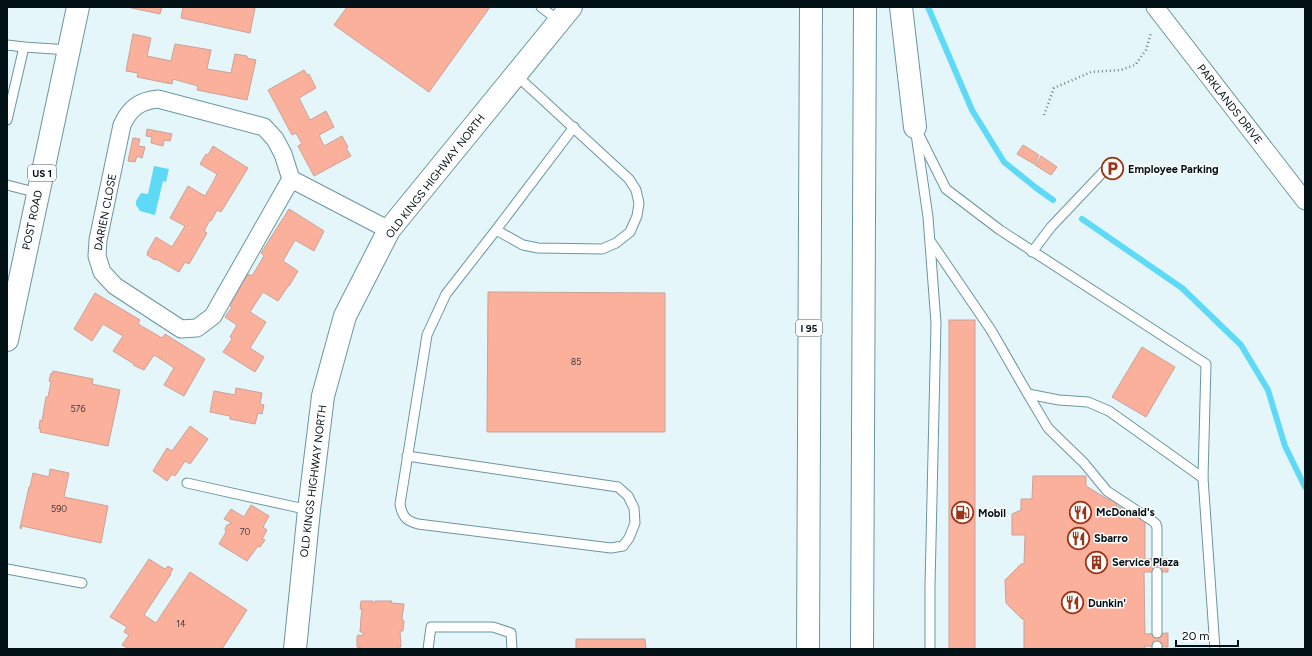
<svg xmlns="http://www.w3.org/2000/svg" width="1312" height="656" font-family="Figtree,sans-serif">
  <rect width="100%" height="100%" fill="#e5f6fb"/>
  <polygon fill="#5edaf7" points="154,166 169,169 166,182 163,181 155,215 140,211 136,205 136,201 141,193 148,194"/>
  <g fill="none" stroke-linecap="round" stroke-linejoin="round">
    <g stroke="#5edaf7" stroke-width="6">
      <polyline points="928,7 972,110 1004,162 1035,187 1053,200"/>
      <polyline points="1082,219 1182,288 1241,345 1268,390 1285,446 1305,487"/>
    </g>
  </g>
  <g fill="#fbb09c" stroke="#c9a197">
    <polygon points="127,7 162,7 160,14"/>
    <polygon points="183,7 252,7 255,8 250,33 181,18"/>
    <polygon points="347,7 490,7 429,92 334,25"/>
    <polygon points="133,34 151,38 147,56 171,61 175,44 211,50 207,69 231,73 235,54 247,56 247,58 256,60 247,100 197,90 198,86 173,79 172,84 137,77 138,73 126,71"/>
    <polygon points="304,70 307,75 309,74 316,88 299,98 310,120 326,111 334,127 319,135 324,146 342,136 348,147 346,148 351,156 314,176 298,146 302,144 296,133 292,135 268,90"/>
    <polygon points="147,129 172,134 170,141 164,140 163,146 151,143 152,137 146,136"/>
    <polygon points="133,138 140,139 138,146 145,147 142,158 137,156 135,162 128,161"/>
    <polygon points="1023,145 1039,155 1034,164 1017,154"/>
    <polygon points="213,146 248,168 221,212 217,210 211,221 210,220 204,231 207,233 189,264 185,262 179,272 156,259 155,260 147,255 148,253 147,253 156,237 172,247 185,226 170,218 188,186 205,196 212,184 217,174 200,164 206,154 208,155"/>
    <polygon points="1041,156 1057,167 1051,175 1035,165"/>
    <polygon points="289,209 324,231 314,251 295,240 283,261 298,271 289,286 288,286 278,301 263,292 250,312 266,322 250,348 264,357 255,372 223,352 232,339 230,337 237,325 225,317 232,307 229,305 248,274 252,276 264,256 261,253"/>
    <polygon points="488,292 665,293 665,432 487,432"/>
    <polygon points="95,293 140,320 138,324 162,338 165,334 205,359 184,396 164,385 174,368 164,361 154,355 144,370 133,365 134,364 113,351 123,336 103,324 92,341 74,329"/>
    <rect x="949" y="320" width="26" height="329"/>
    <polygon points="1142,347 1175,367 1146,417 1112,397"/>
    <polygon points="53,371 93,379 92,384 120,390 108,446 40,432 41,429 39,429 40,420 42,421 46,397 48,397 51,382 49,381 51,373 53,374"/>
    <polygon points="236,388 262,393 260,404 264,405 262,414 258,413 255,424 230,419 230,416 210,412 214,391 235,395"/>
    <polygon points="190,426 208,439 190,464 185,461 175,476 172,474 167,481 153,471 167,448 172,451"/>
    <polygon points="50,469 69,473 64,497 108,506 101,543 22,526 21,529 20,528 29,487 30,487 33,473 49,477"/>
    <polygon points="1033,476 1086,476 1086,486 1109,500 1111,495 1120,500 1116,505 1136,517 1139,512 1147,516 1144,521 1145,522 1145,559 1168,559 1168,572 1144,572 1145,634 1168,633 1168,647 1145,646 1145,649 1024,649 1024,619 1022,619 1006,603 1005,580 1021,564 1024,564 1025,535 1012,535 1012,514 1021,510 1021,499 1032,499"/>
    <polygon points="251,505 269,516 263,527 267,530 262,539 265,540 260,547 258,546 247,561 219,544 226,532 225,529 227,525 232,523 224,519 231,509 244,517"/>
    <polygon points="149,559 165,569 168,566 173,569 170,573 171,574 144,615 156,623 190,572 247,610 222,649 129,649 122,645 129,635 124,632 127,627 110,617"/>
    <polygon points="361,601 373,601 373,603 375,603 375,601 392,601 391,603 404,604 402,618 403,621 404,621 403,631 400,631 401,647 398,647 398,649 361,649 361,648 357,647 357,637 358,635 363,636 363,632 360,632 361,618 362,609 360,609"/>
    <polygon points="576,639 645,639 646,649 576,649"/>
  </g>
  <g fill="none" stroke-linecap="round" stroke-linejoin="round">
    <defs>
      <g id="lane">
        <polyline points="541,7 559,21"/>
        <polyline points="7,45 24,47 69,50"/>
        <polyline points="7,120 24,47"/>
        <polyline points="915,127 946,189 1000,230 1206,364 1203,478 1215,649"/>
        <polyline points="916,134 928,217 936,323 930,585 930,649"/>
        <polyline points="7,185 38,193"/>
        <polyline points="496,230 523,245 538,248 602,249 616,243 630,232 637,216 639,203 636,190 629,179 516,75"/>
        <polyline points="931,242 991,330 1029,396 1048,428 1084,463 1107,491 1151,520 1156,524 1157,528 1157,559"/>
        <polyline points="1032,252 1051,227 1104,171"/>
        <polyline points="1028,394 1059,400 1088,402 1109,411 1203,478"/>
        <path d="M407,456L618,487L628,496L634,508L635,523L629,538L623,546L611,548L418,524C406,521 402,516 400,504L427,335L446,294L496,230L574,127"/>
        <polyline points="187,483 309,510"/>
        <polyline points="7,569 82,583"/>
        <polyline points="1157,633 1157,572"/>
        <polyline points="428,649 431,627 493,627 511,633 512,649"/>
        <polyline points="1157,649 1157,646"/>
      </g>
      <g id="street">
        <polyline points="1155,7 1305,201"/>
        <path d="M291,179L213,316L197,328L181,329L115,286L102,272L97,256L98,240L122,125C130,108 139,101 158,99L264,127L275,139L283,154L291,179L389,230"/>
      </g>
      <polyline id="secondary" points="295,649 309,510 323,396 345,316 389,230 571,7"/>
      <polyline id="primary" points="7,340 78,7"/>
      <g id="highway">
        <polyline points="901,7 915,127"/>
        <polyline points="808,649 811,7"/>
        <polyline points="862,649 865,7"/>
      </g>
    </defs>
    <use href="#lane" stroke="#6b96a1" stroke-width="11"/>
    <use href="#street" stroke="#6b96a1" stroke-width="19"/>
    <use href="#secondary" stroke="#6b96a1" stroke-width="24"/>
    <use href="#primary" stroke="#6b96a1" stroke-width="24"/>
    <use href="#highway" stroke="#6b96a1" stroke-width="24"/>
    <polyline stroke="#708085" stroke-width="2.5" stroke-dasharray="1 3" stroke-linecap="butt" points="1044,115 1054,88 1091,72 1121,70 1135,65 1146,50 1151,33"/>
    <use href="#lane" stroke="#fff" stroke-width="9"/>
    <use href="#street" stroke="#fff" stroke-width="17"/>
    <use href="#secondary" stroke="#fff" stroke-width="22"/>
    <use href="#primary" stroke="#fff" stroke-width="22"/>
    <use href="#highway" stroke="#fff" stroke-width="22"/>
  </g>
  <defs>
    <symbol id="parking-ring" viewBox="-11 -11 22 22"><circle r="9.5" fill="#fff" stroke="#9b3316" stroke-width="1.5"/><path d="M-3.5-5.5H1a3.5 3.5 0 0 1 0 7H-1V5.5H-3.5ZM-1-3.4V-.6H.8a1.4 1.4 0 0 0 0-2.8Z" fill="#9b3316"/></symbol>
    <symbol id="restaurant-ring" viewBox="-11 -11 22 22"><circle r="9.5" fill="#fff" stroke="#9b3316" stroke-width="1.5"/><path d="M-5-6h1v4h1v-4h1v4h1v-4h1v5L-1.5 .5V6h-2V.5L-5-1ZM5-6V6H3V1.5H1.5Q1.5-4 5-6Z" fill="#9b3316"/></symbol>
    <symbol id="fuel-ring" viewBox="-11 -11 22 22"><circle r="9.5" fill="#fff" stroke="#9b3316" stroke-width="1.5"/><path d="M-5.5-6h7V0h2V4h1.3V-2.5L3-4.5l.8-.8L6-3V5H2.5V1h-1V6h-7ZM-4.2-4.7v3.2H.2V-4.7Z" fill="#9b3316"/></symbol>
    <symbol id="building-ring" viewBox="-11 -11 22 22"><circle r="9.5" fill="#fff" stroke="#9b3316" stroke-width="1.5"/><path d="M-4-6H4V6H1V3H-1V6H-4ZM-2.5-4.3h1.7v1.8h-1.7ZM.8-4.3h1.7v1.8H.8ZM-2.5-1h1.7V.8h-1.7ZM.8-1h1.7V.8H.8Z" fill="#9b3316"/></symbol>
  </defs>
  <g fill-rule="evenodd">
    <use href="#parking-ring" x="1100" y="156" width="25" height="25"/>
    <use href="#restaurant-ring" x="1068" y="500" width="25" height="25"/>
    <use href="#fuel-ring" x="950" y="500" width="25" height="25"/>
    <use href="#restaurant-ring" x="1066" y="526" width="25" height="25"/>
    <use href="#building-ring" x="1084" y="550" width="25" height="25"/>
    <use href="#restaurant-ring" x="1060" y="590" width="25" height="25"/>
  </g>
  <g text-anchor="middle" stroke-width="3" stroke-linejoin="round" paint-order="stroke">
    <g font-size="9" fill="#403938">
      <text x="576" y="365">85</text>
      <text x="78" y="412">576</text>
      <text x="59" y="512">590</text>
      <text x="245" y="535">70</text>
      <text x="181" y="627">14</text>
    </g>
    <g fill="#fff" stroke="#4e585c" stroke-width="1">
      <rect x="28" y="165" width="28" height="16" rx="3"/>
      <rect x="796" y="320" width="26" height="16" rx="3"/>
    </g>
    <g font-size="10" font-weight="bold" fill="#021116">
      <text x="42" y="177">US 1</text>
      <text x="809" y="332">I 95</text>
    </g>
    <g font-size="11" fill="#021116" stroke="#fff">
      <text transform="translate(1230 104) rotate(52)" y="4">PARKLANDS DRIVE</text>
      <text transform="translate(435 176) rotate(-52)" y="4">OLD KINGS HIGHWAY NORTH</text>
      <text transform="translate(105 212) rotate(-79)" y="4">DARIEN CLOSE</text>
      <text transform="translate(32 220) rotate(-78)" y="4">POST ROAD</text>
      <text transform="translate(313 481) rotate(-83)" y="4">OLD KINGS HIGHWAY NORTH</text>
    </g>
    <g font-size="11" font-weight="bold" fill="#021116" stroke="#fff" text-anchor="start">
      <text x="1128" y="173">Employee Parking</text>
      <text x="1096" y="516">McDonald's</text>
      <text x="978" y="517">Mobil</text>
      <text x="1094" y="542">Sbarro</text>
      <text x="1112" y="566">Service Plaza</text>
      <text x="1088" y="607">Dunkin'</text>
    </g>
  </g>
  <rect width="1312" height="656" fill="none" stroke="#021116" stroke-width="16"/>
  <path d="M1176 640v6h62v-6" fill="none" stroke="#021116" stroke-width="2"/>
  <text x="1182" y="640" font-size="12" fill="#021116" stroke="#ffffff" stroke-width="3" paint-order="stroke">20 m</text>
</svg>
